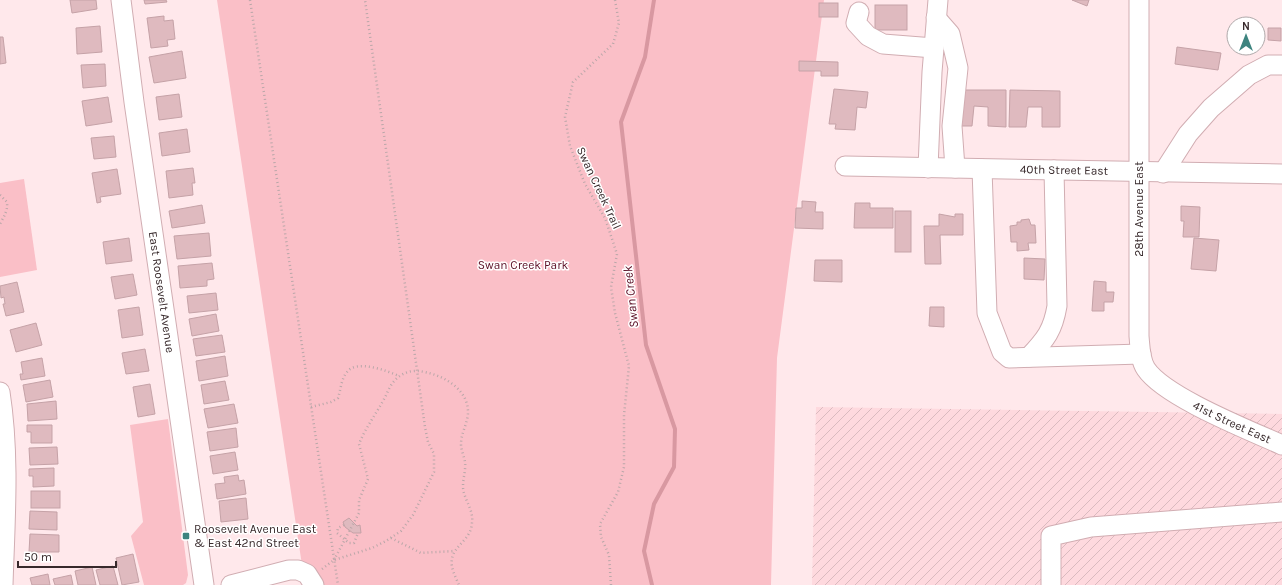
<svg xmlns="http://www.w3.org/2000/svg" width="1282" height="585" font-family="Karla,sans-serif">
  <defs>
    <pattern id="industrial-furrows" width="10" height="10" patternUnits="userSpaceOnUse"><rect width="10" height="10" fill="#fed9de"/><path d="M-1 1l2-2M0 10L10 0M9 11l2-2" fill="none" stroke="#dababf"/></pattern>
  </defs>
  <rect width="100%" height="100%" fill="#ffe8eb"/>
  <polygon fill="url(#industrial-furrows)" points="816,407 1282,414 1282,585 812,585"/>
  <g fill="#fabfc7">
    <polygon points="217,0 824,0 777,358 771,585 305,585"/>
    <polygon points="24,179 37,270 0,277 0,183"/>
    <polygon points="168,419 188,575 186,583 183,585 144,585 131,536 143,522 130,425"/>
  </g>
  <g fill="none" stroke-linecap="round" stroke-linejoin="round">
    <polyline stroke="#d898a1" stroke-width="4" points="652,585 644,551 654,504 674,467 675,429 646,345 621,122 645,57 654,0"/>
  </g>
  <g fill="#dfbabf" stroke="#c5a2a7">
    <polygon points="70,0 96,0 97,9 72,13"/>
    <polygon points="144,0 166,0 167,2 145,4"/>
    <polygon points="1072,0 1089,0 1087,6"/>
    <rect x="819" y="3" width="19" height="14"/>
    <rect x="875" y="5" width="32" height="25"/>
    <polygon points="164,16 164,21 173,20 175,39 167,40 168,46 151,48 147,18"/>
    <polygon points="100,26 102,52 77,54 76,28"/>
    <polygon points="1268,28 1281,28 1281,41 1268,40"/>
    <polygon points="0,37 3,37 6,63 0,64"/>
    <polygon points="1177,47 1221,53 1218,70 1175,64"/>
    <polygon points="182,51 186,78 154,83 149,57"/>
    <polygon points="799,61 838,62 838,76 821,76 821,71 799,71"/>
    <polygon points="105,64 106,86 83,88 81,65"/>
    <polygon points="834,89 868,92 866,108 857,107 855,130 835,129 836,124 829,124"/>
    <polygon points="956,90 1006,90 1006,127 988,126 988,107 974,106 972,126 955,126"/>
    <polygon points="1010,90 1060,91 1060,127 1042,127 1042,107 1028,107 1026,127 1009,127"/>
    <polygon points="179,94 182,117 159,120 156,97"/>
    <polygon points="108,97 112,122 86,126 82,101"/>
    <polygon points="187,129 190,152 162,156 159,133"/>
    <polygon points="114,136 116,157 94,159 91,138"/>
    <polygon points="193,168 195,183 192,183 193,195 169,198 166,171"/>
    <polygon points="117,169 121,194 100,197 101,202 97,203 92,173"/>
    <polygon points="802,201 816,202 815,212 823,212 823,229 795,228 796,208 802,208"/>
    <polygon points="855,203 870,203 870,208 893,208 893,228 854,228"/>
    <polygon points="202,205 205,223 172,228 169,211"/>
    <polygon points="1181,206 1200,207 1199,237 1183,237 1184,221 1181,221"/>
    <rect x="895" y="211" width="16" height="41"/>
    <polygon points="939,214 955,217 955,214 963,214 963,235 940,235 941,264 925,264 924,226 939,226"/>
    <polygon points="1029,219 1031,225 1035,225 1036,243 1028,243 1029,250 1017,251 1017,242 1011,242 1010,226 1017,225 1017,222 1021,222 1021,220"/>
    <polygon points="209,233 211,256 177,259 174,236"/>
    <polygon points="129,238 132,261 106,264 103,242"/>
    <polygon points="1194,238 1219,240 1216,271 1191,269"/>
    <polygon points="1024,258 1045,259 1044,280 1024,279"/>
    <polygon points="815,260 842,260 842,282 814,281"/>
    <polygon points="212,263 214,279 207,280 207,286 180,288 178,266"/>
    <polygon points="133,274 137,295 115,299 111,277"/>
    <polygon points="1094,281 1106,282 1106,292 1114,292 1113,302 1104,302 1104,311 1092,311"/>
    <polygon points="17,282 24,312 6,316 3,304 5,304 4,297 1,298 0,286"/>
    <polygon points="216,293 218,310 189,313 187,296"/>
    <polygon points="139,307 143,335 122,338 118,310"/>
    <polygon points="930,307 944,307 944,327 929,326"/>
    <polygon points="216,314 219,331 192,336 189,319"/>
    <polygon points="36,323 42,345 16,352 10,330"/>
    <polygon points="222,335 225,352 196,356 193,339"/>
    <polygon points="145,349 149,371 126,374 122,353"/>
    <polygon points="225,356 228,376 199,381 196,361"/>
    <polygon points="42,358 45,376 21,380 20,374 23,374 21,362"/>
    <polygon points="50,380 53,397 26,402 23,385"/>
    <polygon points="225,381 229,400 204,404 201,385"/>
    <polygon points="150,384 155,414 138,417 133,387"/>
    <polygon points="56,401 57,419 28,421 27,404"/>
    <polygon points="234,404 238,423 208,428 204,409"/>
    <polygon points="27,425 52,425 52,443 31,443 31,432 27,432"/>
    <polygon points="236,428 238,447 210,451 207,432"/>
    <polygon points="57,447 58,464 30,465 29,448"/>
    <polygon points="235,452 238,470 213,474 210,456"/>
    <polygon points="54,468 54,486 33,487 33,476 29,476 29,469"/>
    <polygon points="238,475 239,481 244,480 246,494 217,499 215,484 225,483 224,477"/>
    <rect x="31" y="491" width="29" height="17"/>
    <polygon points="246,498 248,519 221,522 219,501"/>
    <polygon points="30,511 57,512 57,530 29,529"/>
    <polygon points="349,518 357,526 360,525 361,533 353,533 345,527 343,522"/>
    <polygon points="30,534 59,535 59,552 29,552"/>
    <polygon points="133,554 139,582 122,585 116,558"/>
    <polygon points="113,566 118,585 100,585 96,570"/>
    <polygon points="92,567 96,585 78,585 75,571"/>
    <polygon points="48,574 50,585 32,585 30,578"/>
    <polygon points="71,575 73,585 55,585 53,579"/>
  </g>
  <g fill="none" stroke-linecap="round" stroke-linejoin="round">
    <defs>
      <g id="minor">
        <path id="s1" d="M121,0L134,102L204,585"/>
        <path id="s2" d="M1139,0V336C1140,347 1140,360 1146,369C1165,397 1249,430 1282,445"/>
        <polyline points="859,12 856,23 868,36 883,44 934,48"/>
        <polyline points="936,18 950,34 958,68 952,126 955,168"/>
        <path id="s3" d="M845,166L1282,174"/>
        <polyline points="928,168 932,72 938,0"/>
        <polyline points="982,169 987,313 1002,352 1009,358 1141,354"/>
        <polyline points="1163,173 1188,134 1211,108 1249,75 1268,65 1282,65"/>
        <path d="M1029,357C1046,339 1053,330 1057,306L1054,170"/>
        <path d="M0,392C10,456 5,521 3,585"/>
        <polyline points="231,585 289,570 298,570 307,574 314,585"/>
        <polyline points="1051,585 1051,536 1091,527 1282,512"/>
      </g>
    </defs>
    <use href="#minor" stroke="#d1adb2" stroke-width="21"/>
    <g stroke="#baa7a9" stroke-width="2.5" stroke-dasharray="1 3" stroke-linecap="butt">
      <polyline points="250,0 338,585"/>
      <path d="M0,195L7,202C8,211 4,216 0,224"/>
      <path d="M311,407L331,402L338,398C341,389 341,379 347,372C356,359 388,371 399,376"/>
      <polyline points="344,525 338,528 337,533 349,543 354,543 358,533"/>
      <polyline points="391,538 421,553 454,551"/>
      <path d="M334,560L359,513V500L368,479L359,444C366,426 380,409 388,391C393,379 404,370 418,371C439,373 468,387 468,412C468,423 461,433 461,444C461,450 464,456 465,462C466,470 463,478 463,486C463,499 474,509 472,523C471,540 454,545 452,559C450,567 456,578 459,585"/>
      <polyline points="322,569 334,560 372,548 386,541 401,531 413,515 434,472 434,454 428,442 425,427 365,0"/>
      <polyline points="611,585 609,555 601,537 600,524 618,492 624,467 624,415 629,366 615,313 611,287 617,254 605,218 585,184 570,146 565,117 573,82 613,44 619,23 615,0"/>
    </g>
    <use href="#minor" stroke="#fff" stroke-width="19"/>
  </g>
  <rect fill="#3d847f" stroke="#fff" stroke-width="1.5" x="182" y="532" width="8" height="8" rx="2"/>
  <g text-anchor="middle" stroke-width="3" stroke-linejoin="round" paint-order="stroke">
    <g font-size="12" fill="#37292b" stroke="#fff">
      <text dy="4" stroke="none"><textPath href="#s3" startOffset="219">40th Street East</textPath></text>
      <text transform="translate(599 188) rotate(65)" y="4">Swan Creek Trail</text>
      <text transform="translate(1139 209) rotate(-90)" y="4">28th Avenue East</text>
      <text dy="4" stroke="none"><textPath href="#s1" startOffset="295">East Roosevelt Avenue</textPath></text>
      <text dy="4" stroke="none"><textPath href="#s2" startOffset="472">41st Street East</textPath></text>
    </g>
    <g font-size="12" fill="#5b0f25" stroke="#fff">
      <text x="523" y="269">Swan Creek Park</text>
    </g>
    <g font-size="12" fill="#37292b" stroke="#fff" text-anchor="start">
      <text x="194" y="533">Roosevelt Avenue East<tspan x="194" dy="14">&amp; East 42nd Street</tspan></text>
    </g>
    <g font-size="13" font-style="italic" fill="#5a0e25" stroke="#fff">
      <text transform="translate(630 297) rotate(-96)" y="5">Swan Creek</text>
    </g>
  </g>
  <g transform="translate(1246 36)"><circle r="19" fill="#ffffff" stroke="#afa9aa"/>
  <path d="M0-3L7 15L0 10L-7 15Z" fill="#3d847f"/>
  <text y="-6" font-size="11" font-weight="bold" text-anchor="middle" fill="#37292b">N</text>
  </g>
  <path d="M18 561v6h98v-6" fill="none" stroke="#37292b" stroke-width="2"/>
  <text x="24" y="561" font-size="12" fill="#37292b" stroke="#ffffff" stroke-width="3" paint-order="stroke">50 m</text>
</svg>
